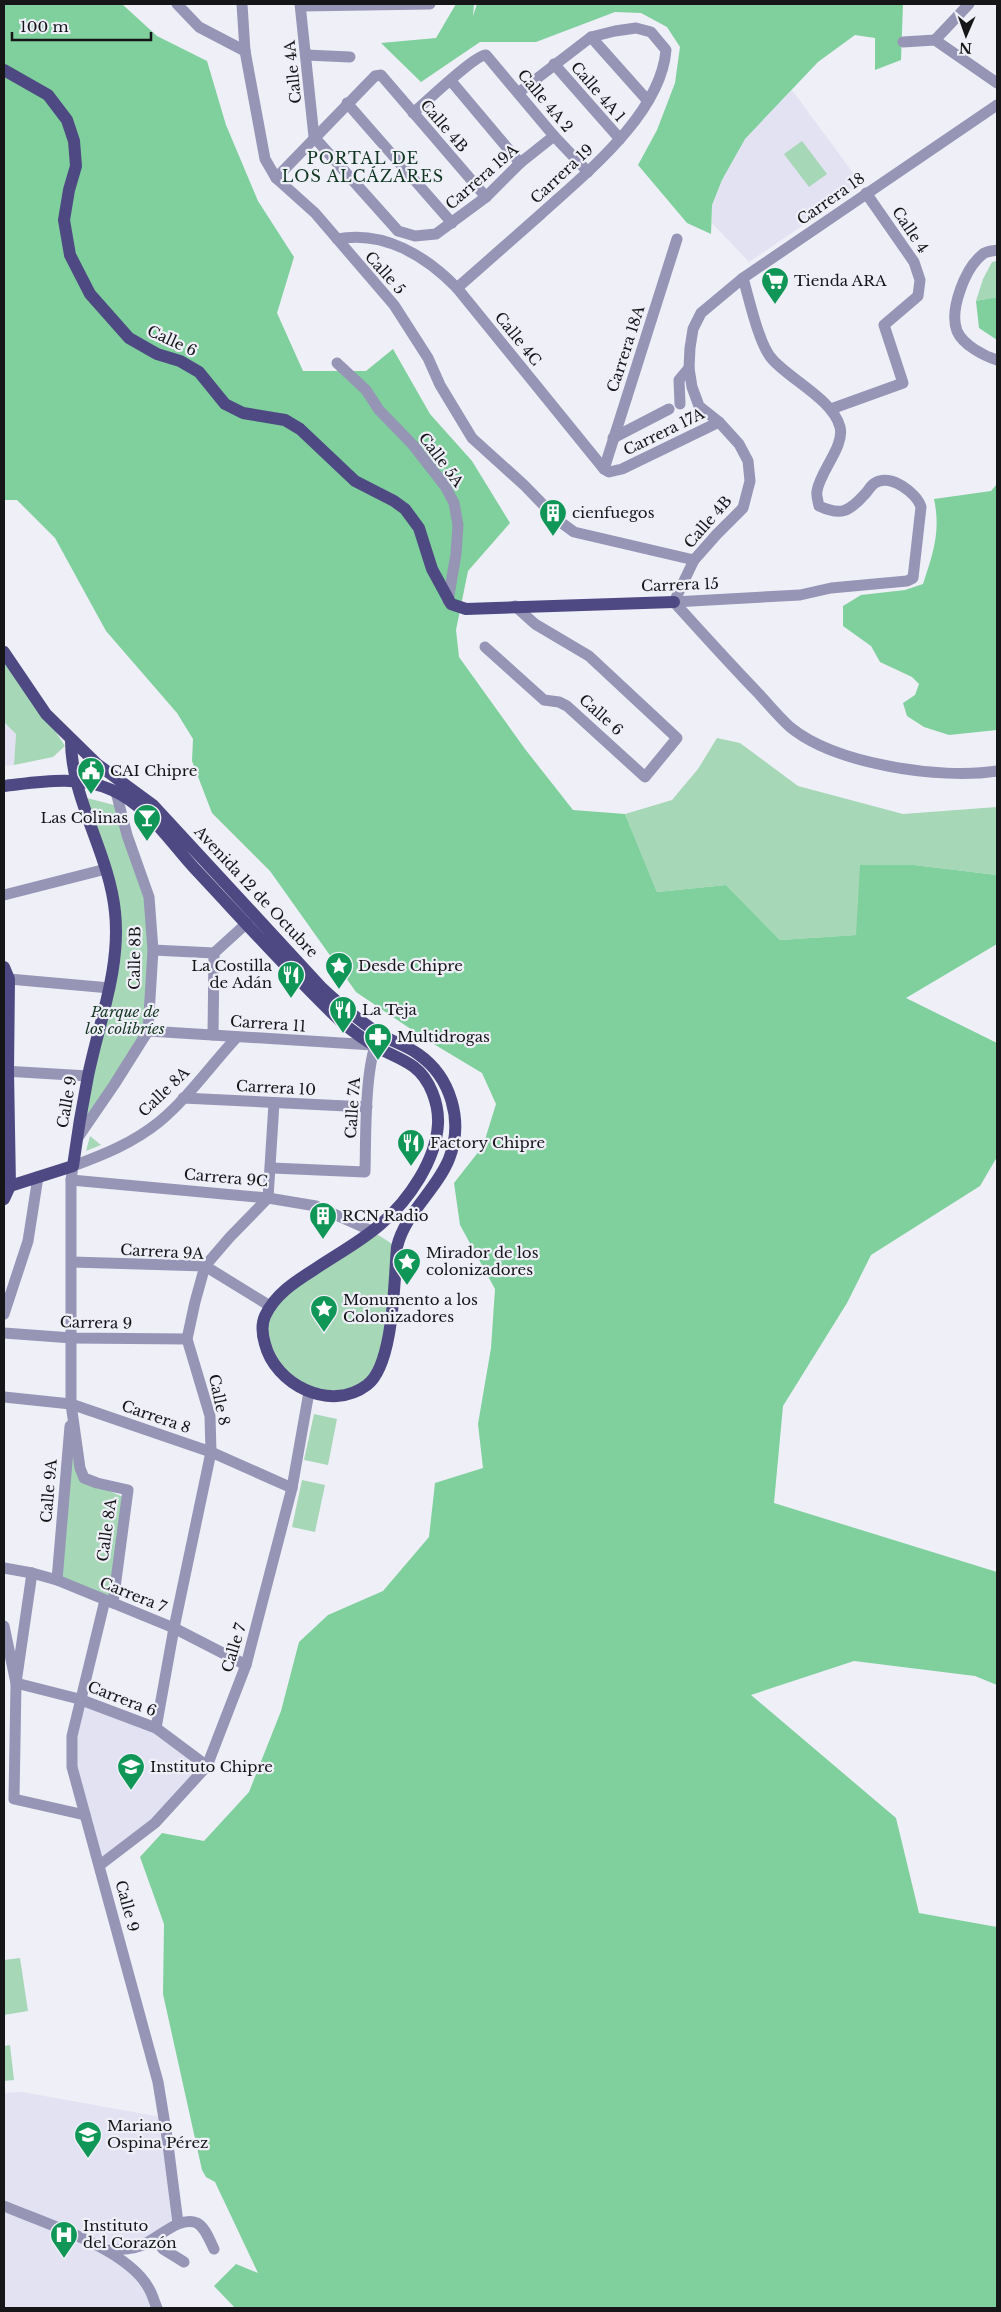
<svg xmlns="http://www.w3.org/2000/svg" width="1001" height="2312" font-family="'Libre Baskerville',serif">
  <rect width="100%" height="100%" fill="#efeff8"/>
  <g fill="#e2e2f2">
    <polygon points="792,90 862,185 749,262 712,223 712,205 722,180 745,139"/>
    <polygon points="4,722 16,734 14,765 4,766"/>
    <polygon points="81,1704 156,1728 207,1766 155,1823 100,1865 72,1767"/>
    <polygon points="22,2092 167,2118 181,2220 159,2237 122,2249 4,2200 4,2093"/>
    <polygon points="4,2202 121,2253 157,2308 4,2308"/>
  </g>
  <g fill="#a6d7b6">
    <polygon points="802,141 827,174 809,187 784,154"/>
    <polygon points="997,261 997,297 976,301 983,279 992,262"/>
    <polygon points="4,652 65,746 53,757 14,765 16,734 4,722"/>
    <polygon points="717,738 740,743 798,786 903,814 997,807 997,875 914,865 856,935 780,940 726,885 657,892 625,814 672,800 698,769"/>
    <polygon points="87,798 118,806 149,897 148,1031 77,1139 117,934"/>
    <polygon points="90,1136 101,1145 86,1151"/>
    <polygon points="372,1231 397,1247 387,1343 361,1389 309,1392 275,1365 263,1318 270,1306"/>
    <polygon points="71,1404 83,1479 123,1497 116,1604 57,1580"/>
    <polygon points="314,1414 337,1419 328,1465 304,1460"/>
    <polygon points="302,1480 325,1485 315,1532 292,1527"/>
    <polygon points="20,1958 28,2011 4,2015 4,1960"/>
    <polygon points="10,2045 14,2080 4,2081 4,2046"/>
  </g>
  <g fill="#7fd09c">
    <polygon points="4,4 122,4 157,36 207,61 226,125 258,201 294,257 277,313 303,371 366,371 393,349 430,414 472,461 510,523 468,571 456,630 459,657 525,749 573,810 625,814 657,892 726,885 780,940 856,935 860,865 914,865 997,875 997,944 906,998 997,1043 997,1157 980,1186 871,1255 847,1303 783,1406 774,1503 997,1572 997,1685 975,1676 854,1661 751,1695 896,1818 919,1913 997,1927 997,2308 235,2308 214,2286 236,2264 258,2273 215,2182 206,2177 202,2170 163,1994 164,1924 140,1857 162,1833 204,1841 249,1792 281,1711 299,1642 328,1615 383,1591 429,1537 435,1483 483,1468 478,1424 491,1348 495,1289 460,1225 454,1183 483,1146 496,1104 482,1073 427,1040 356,992 270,871 212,813 192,761 193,739 177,713 106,631 55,538 17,500 4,500"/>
    <polygon points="456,4 474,4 473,16 477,4 903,4 901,60 875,70 875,38 855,35 818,62 745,139 722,180 712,205 711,234 687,223 638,165 657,130 675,83 680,47 667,27 641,13 615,12 536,42 480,42 421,82 381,43 436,38"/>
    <polygon points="997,297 997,340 979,328 976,301"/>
    <path d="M997,484V730L949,735L924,727L907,716L903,703L915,695L919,684L912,677L880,662L871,646L843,626V606L861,595L905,590L923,584C933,553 941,532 934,499L991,491Z"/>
  </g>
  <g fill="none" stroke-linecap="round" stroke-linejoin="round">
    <g stroke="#9695b6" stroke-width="11">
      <polyline points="177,4 199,27 245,51"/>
      <polyline points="242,4 245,51 265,159 276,178 315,213 394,305 428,358 440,385 472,438 524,485 559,521 574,532 694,560"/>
      <polyline points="300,4 314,137 398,231 415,236 436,234 486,197 520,163 554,136"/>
      <polyline points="301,6 430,4"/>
      <polyline points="591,37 648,101"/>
      <polyline points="935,40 969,4"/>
      <polyline points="903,42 935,40 997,83"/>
      <polyline points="306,55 350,57"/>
      <polyline points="554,64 620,139"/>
      <polyline points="451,81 520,163"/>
      <polyline points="347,103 452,223"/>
      <path d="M413,113C426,102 475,55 486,55L554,136L588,172"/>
      <polyline points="276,178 375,76 381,75 486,197"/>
      <path d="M337,239C384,230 426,256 457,288L604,469L609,472L622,469L719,422"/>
      <path d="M997,250C993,251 986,251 983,254C965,268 949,310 957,331C963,345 984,356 997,360"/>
      <path d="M457,288C485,263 513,239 541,214C585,174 661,114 666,50L651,32L636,28L615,31L591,37L518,93"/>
      <polyline points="337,363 366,390 379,410 413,445 445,486 454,503 458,525 456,554 448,601"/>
      <polyline points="680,404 679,380 689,368"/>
      <polyline points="831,409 903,383 884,325 918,296 920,280 914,262 866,193"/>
      <polyline points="613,438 669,409"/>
      <polyline points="604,469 677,239"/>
      <path d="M674,602L800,595L831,588L907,581L913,578L921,507C917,493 890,473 875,483C871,485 868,491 865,494C849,512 841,516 819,506C818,501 816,495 817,491C820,471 845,446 840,427C833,400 791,380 773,360C759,346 749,298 743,278"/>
      <polyline points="674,602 694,560 717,534 743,508 750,481 748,461 739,444 719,422 699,406 692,387 689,368 690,348 693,329 701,313 743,278 997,105"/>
      <path d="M674,602C702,633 730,664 759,694C769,705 779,717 790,727C835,764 940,780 997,771"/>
      <polyline points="485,647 544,700 559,702 567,706 645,777 677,738 589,656 535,624 515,606"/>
      <polyline points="4,895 106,869"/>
      <polyline points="153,950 214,953 247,923"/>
      <polyline points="9,979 110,988"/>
      <polyline points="148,1031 373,1045"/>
      <polyline points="213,1035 214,953"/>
      <polyline points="4,1071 88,1076"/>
      <polyline points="183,1098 367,1107"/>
      <polyline points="77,1139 114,1085 148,1031 153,950 149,897 127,835 116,792"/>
      <path d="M272,1168L365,1172C366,1138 364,1062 380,1034"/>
      <polyline points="71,1180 268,1198 316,1206 372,1231"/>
      <polyline points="72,1262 205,1266 270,1306"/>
      <polyline points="4,1314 28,1241 38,1177"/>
      <polyline points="4,1333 72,1338 187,1339"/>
      <polyline points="4,1397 71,1404 211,1452 292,1488"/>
      <polyline points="4,1568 32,1573 57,1580 174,1628 246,1665"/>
      <polyline points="32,1573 16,1683 79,1699 156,1728 207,1766"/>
      <polyline points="57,1580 70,1426"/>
      <polyline points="105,1600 72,1736 72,1767 158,2082 167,2137 178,2223"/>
      <path d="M113,1603L128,1490L97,1483L84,1478L80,1468L71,1404V1180L73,1166C103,1155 133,1143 159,1122C188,1098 211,1065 237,1037"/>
      <polyline points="4,1626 16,1683 14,1799 85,1815"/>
      <polyline points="156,1728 174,1628 211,1452 210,1416 187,1339 195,1302 205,1266 230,1237 268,1198 274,1103"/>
      <polyline points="100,1865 155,1823 207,1766 246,1665 292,1488 309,1392"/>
      <path d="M4,2206C44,2223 126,2248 148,2287C152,2293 154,2301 157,2308"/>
      <polyline points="155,2239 163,2249 184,2262"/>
      <path d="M109,2250C119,2250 130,2250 140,2246C157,2240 179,2215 197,2223C205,2227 210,2241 214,2249"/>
    </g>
    <g stroke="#4f4983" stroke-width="12">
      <polyline points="4,70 48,95 67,120 74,141 76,166 69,190 64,220 70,255 90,294 129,338 157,354 180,361 199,372 225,404 243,413 285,420 300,429 355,481 394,501 405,509 419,528 432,569 451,604 466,609 674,602"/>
      <path d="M4,652L46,714L97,764L153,805L321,987C339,1004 357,1019 378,1033C390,1041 406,1045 418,1054C451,1077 464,1121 449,1159C436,1191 405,1213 397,1247C394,1280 394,1365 367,1385C330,1413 275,1384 265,1344C262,1334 261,1325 265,1316C275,1294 296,1281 315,1269C337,1254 362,1241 382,1223C409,1200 436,1160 438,1124C439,1104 430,1079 414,1067C402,1058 386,1053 373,1045C359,1036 344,1025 332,1013C285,967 241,918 196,870C170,842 148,806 112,790C78,775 40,782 4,786"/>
      <polyline points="4,967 9,979 8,1071 10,1186 4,1199"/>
      <path d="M10,1186L73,1166C77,1136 82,1106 88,1076C99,1022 121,968 115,912C109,852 71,800 71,740"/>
    </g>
  </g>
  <defs>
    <symbol id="supermarket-pin" viewBox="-11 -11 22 30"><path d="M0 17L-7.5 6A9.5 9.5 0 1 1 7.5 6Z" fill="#109757" stroke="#efeff8"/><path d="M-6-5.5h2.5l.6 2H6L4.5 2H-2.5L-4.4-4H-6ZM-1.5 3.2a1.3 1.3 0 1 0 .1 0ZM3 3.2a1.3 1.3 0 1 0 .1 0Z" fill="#fff"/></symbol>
    <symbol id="building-pin" viewBox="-11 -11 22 30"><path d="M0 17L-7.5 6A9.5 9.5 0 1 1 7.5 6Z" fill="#109757" stroke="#efeff8"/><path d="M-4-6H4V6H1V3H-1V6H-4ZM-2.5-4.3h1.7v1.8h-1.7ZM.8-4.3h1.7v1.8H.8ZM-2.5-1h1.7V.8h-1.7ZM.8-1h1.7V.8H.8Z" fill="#fff"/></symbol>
    <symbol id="civic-pin" viewBox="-11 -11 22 30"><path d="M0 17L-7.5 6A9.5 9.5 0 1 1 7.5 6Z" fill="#109757" stroke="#efeff8"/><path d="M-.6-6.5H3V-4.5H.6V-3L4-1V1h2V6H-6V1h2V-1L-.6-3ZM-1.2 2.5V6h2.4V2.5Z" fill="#fff"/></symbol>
    <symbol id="bar-pin" viewBox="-11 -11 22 30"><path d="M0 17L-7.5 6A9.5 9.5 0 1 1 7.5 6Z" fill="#109757" stroke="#efeff8"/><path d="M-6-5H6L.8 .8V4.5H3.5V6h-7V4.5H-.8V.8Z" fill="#fff"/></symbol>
    <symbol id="sight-pin" viewBox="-11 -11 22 30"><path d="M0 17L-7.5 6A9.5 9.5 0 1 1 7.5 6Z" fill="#109757" stroke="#efeff8"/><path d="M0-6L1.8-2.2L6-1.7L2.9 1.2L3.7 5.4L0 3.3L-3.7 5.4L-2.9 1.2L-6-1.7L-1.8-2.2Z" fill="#fff"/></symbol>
    <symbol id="restaurant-pin" viewBox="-11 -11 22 30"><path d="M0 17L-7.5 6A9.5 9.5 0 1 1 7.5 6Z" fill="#109757" stroke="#efeff8"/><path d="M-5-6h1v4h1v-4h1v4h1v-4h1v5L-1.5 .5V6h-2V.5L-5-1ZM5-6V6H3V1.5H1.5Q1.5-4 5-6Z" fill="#fff"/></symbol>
    <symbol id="pharmacy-pin" viewBox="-11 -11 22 30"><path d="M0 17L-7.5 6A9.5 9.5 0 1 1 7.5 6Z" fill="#109757" stroke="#efeff8"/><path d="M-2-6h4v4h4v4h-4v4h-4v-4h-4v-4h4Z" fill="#fff"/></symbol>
    <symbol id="school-pin" viewBox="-11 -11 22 30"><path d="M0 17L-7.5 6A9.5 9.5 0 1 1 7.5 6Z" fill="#109757" stroke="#efeff8"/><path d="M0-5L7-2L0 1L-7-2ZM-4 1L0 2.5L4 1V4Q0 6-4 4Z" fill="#fff"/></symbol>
    <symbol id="hospital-pin" viewBox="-11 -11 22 30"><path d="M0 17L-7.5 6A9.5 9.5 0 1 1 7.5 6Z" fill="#109757" stroke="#efeff8"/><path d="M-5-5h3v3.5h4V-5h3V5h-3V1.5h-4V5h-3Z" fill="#fff"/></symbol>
  </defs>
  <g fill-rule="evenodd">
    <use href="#supermarket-pin" x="759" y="265" width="32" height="43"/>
    <use href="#building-pin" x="537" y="497" width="32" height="43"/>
    <use href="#civic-pin" x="75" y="755" width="32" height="43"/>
    <use href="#bar-pin" x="131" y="802" width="32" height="43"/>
    <use href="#sight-pin" x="323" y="950" width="32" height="43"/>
    <use href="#restaurant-pin" x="275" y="959" width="32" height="43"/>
    <use href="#restaurant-pin" x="327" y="994" width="32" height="43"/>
    <use href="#pharmacy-pin" x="362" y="1021" width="32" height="43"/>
    <use href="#restaurant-pin" x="395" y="1127" width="32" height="43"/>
    <use href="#building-pin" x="307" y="1200" width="32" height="43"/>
    <use href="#sight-pin" x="391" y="1246" width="32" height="43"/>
    <use href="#sight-pin" x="308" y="1293" width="32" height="43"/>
    <use href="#school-pin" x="115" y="1751" width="32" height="43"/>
    <use href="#school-pin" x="72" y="2119" width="32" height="43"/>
    <use href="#hospital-pin" x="48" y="2219" width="32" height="43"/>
  </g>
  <g text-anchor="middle" stroke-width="4.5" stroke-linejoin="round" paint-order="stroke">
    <g font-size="15" fill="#161619" stroke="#efeff8">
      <text transform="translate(293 72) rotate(-96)" y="5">Calle 4A</text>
      <text transform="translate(598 92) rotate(49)" y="5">Calle 4A 1</text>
      <text transform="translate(545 101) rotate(50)" y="5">Calle 4A 2</text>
      <text transform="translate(444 126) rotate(49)" y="5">Calle 4B</text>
      <text transform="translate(562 174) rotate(-43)" y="5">Carrera 19</text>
      <text transform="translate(482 177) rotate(-41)" y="5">Carrera 19A</text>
      <text transform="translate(831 199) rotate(-35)" y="5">Carrera 18</text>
      <text transform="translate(910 230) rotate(56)" y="5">Calle 4</text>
      <text transform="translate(385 273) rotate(48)" y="5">Calle 5</text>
      <text transform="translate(518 339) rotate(51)" y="5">Calle 4C</text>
      <text transform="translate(172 341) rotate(25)" y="5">Calle 6</text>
      <text transform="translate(626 349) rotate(-72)" y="5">Carrera 18A</text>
      <text transform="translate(664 432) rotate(-26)" y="5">Carrera 17A</text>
      <text transform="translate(441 460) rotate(53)" y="5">Calle 5A</text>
      <text transform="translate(708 522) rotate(-49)" y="5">Calle 4B</text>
      <text transform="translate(680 585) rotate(-2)" y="5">Carrera 15</text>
      <text transform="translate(601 715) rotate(42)" y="5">Calle 6</text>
      <text transform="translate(256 892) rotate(47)" y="5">Avenida 12 de Octubre</text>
      <text transform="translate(135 958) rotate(-89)" y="5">Calle 8B</text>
      <text transform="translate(268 1024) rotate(4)" y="5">Carrera 11</text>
      <text transform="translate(276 1088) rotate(3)" y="5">Carrera 10</text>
      <text transform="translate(164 1092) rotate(-44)" y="5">Calle 8A</text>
      <text transform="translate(67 1102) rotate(-80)" y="5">Calle 9</text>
      <text transform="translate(353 1108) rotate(-86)" y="5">Calle 7A</text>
      <text transform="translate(226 1178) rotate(5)" y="5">Carrera 9C</text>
      <text transform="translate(162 1252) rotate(3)" y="5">Carrera 9A</text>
      <text transform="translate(96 1323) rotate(1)" y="5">Carrera 9</text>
      <text transform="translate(219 1400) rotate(78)" y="5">Calle 8</text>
      <text transform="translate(156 1417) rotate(19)" y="5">Carrera 8</text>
      <text transform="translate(49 1491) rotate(-85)" y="5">Calle 9A</text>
      <text transform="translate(107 1530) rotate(-82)" y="5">Calle 8A</text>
      <text transform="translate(133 1595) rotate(22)" y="5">Carrera 7</text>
      <text transform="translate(234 1648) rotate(-73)" y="5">Calle 7</text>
      <text transform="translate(122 1699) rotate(21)" y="5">Carrera 6</text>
      <text transform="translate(127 1906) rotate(75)" y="5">Calle 9</text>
    </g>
    <g font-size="15" fill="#161619" stroke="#efeff8" text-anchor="start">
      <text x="794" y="286">Tienda ARA</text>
      <text x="572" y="518">cienfuegos</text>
      <text x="110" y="776">CAI Chipre</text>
      <text x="128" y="823" text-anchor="end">Las Colinas</text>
      <text x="272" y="971" text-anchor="end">La Costilla<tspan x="272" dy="17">de Adán</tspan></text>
      <text x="358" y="971">Desde Chipre</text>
      <text x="362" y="1015">La Teja</text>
      <text x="397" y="1042">Multidrogas</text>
      <text x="430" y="1148">Factory Chipre</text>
      <text x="342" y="1221">RCN Radio</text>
      <text x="426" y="1258">Mirador de los<tspan x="426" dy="17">colonizadores</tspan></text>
      <text x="343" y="1305">Monumento a los<tspan x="343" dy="17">Colonizadores</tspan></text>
      <text x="150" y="1772">Instituto Chipre</text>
      <text x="107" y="2131">Mariano<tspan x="107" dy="17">Ospina Pérez</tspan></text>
      <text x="83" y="2231">Instituto<tspan x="83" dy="17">del Corazón</tspan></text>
    </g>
    <g font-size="15" font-style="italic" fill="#173924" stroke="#efeff8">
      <text x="125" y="1017">Parque de<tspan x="125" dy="17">los colibríes</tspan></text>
    </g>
    <g font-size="16" letter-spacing="1" fill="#0f3620" stroke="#efeff8">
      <text x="363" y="164">PORTAL DE<tspan x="363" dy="18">LOS ALCÁZARES</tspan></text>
    </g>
  </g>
  <rect width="1001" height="2312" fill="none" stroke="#161619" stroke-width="10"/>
  <g transform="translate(966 35) rotate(182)" stroke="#efeff8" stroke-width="4" paint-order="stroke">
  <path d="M0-4L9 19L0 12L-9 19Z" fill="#161619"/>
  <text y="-8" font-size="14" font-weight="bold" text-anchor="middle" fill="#161619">N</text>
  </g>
  <path d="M12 32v8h139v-8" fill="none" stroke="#161619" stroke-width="2.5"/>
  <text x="20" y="32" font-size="15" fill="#161619" stroke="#efeff8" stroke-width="4" paint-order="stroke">100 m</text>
</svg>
